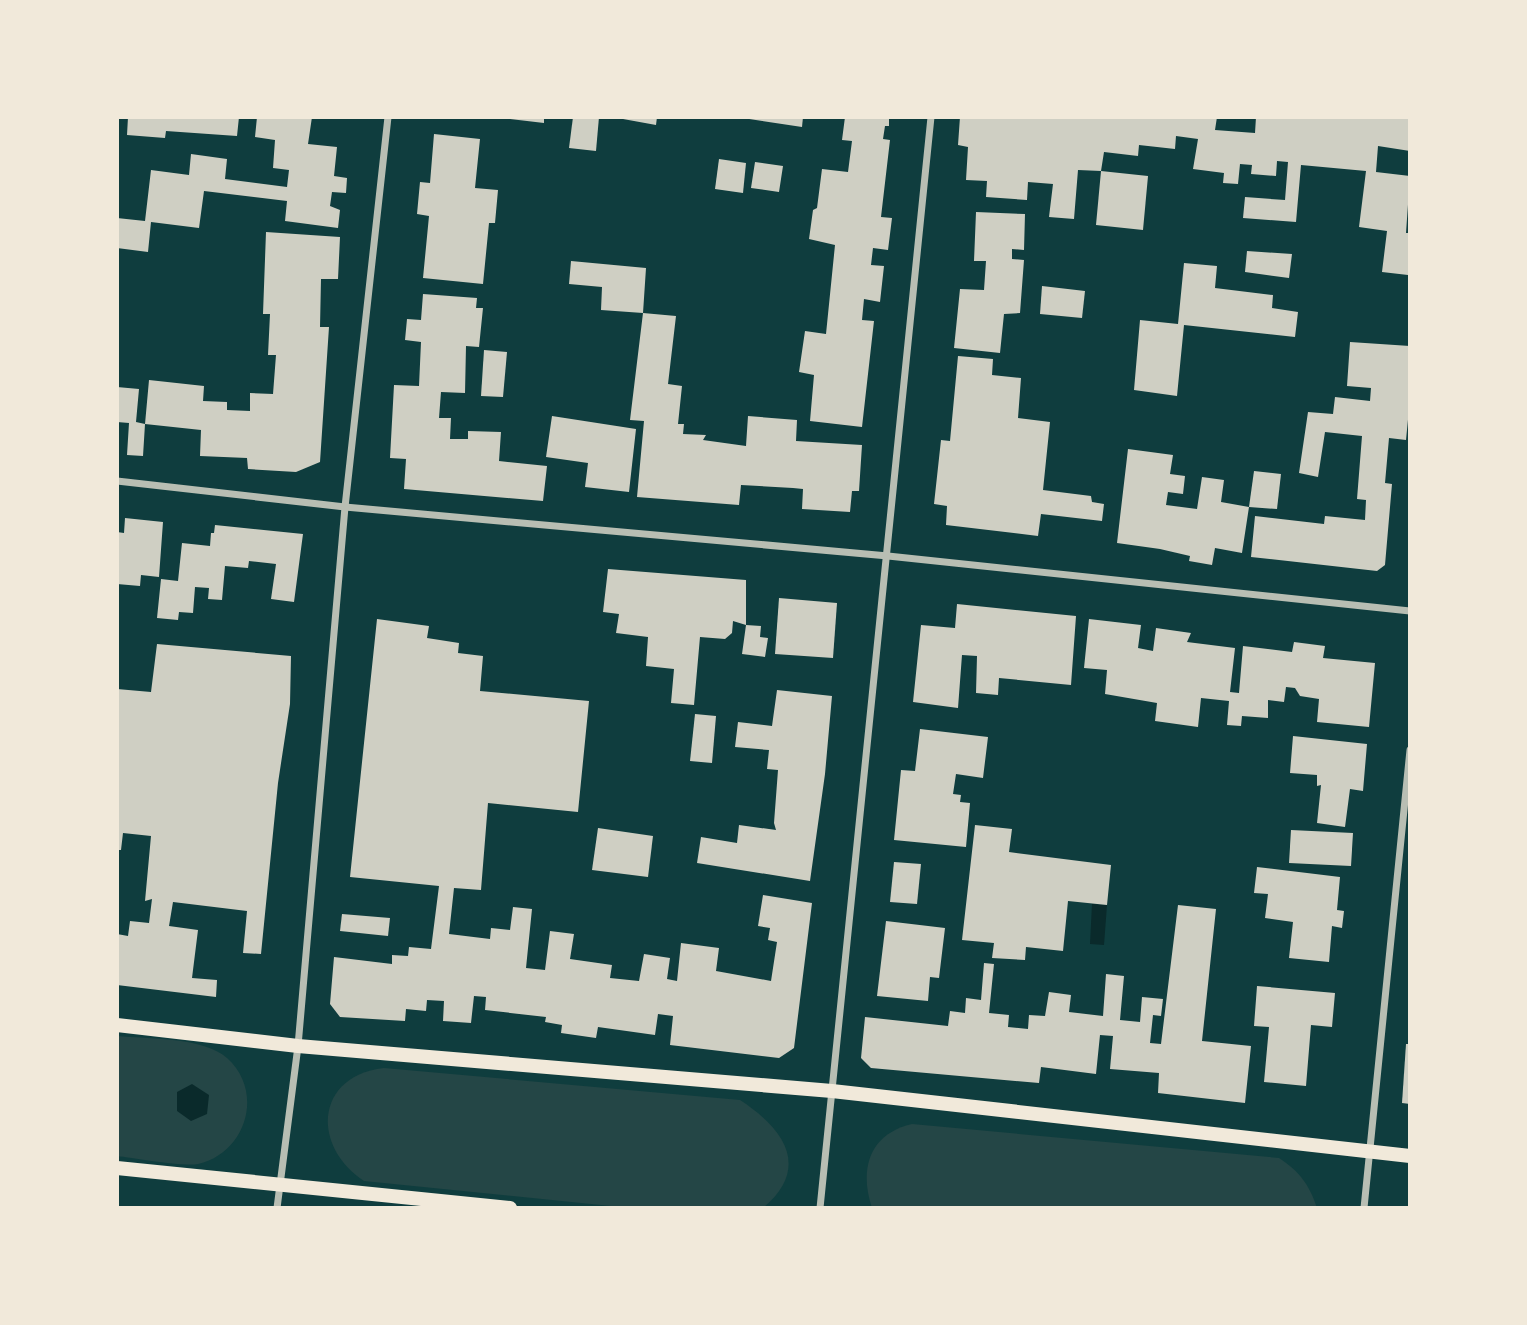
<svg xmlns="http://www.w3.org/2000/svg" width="1527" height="1325" font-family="Arial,sans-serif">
  <rect width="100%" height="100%" fill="#0f3d3e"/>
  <g fill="#244646">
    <path d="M117,1036C148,1039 204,1037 227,1058C265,1092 246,1153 198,1164C184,1167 134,1158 117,1156Z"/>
    <path d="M384,1068L740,1100C783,1128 812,1167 763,1208H630L364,1181C311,1146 315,1076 384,1068Z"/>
    <path d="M912,1124L1279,1158C1299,1171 1309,1184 1317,1208H872C859,1169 869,1134 912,1124Z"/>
  </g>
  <g fill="#0a2a2b">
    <polygon points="1092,904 1107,905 1104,945 1090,944"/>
    <polygon points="192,1084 209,1095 207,1114 191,1121 177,1111 177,1092"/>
  </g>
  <g fill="#cfcfc3">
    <polygon points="128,117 239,117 237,136 166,131 165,138 127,135"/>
    <polygon points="257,117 312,117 308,144 337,147 334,176 347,178 346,193 332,192 330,206 340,210 338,228 285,221 287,201 204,191 199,228 151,222 148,252 117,248 117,218 145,221 151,170 189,175 191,154 227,159 225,179 287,187 289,170 273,168 275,140 255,137"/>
    <polygon points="510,117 544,117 544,123 510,119"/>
    <polygon points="573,117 599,117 596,151 569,148"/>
    <polygon points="612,117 657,117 656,125"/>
    <polygon points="736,117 803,117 802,127"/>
    <polygon points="845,117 889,117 889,126 885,126 883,139 890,140 881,217 892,218 888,250 873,248 871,265 884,266 880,302 864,299 862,320 874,321 862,427 810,421 814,375 799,372 805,331 826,334 835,245 809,239 813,210 817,208 822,169 848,172 852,141 842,140"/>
    <polygon points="960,117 1217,117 1215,130 1255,133 1256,117 1410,117 1410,151 1378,146 1376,172 1410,176 1406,233 1410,233 1408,275 1382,272 1387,231 1359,227 1366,171 1301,165 1296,222 1243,218 1245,197 1285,200 1288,162 1277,161 1276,176 1251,174 1252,165 1240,164 1238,184 1223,183 1224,173 1193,169 1198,139 1176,136 1175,149 1139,145 1138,156 1104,152 1101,171 1078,170 1074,219 1049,217 1053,184 1028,182 1027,200 986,197 987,181 966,180 968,147 958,145"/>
    <polygon points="434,134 480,139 475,188 498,190 495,223 489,223 483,284 423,278 429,216 417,214 420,182 430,183"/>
    <polygon points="719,159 746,163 743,193 715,189"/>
    <polygon points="755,162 783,166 779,192 751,188"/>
    <polygon points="1101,171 1148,176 1143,230 1096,225"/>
    <polygon points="976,212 1025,214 1024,250 1012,249 1012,259 1024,260 1020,313 1004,314 1000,353 954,348 960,289 984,290 986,261 974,261"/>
    <polygon points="266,232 340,237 338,279 321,279 320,327 329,327 320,462 296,472 248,469 247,458 200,456 201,430 145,424 149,380 204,386 203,401 227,402 227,410 250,411 250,393 273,394 276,355 268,355 270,314 263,314"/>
    <polygon points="1247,251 1292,254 1289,278 1245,272"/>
    <polygon points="571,261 646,268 643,313 676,316 668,384 682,386 678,424 684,424 683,434 706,435 703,440 746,446 748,416 797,420 796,441 862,445 859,491 852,491 850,512 802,509 803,489 793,488 741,485 739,505 637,497 644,421 630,420 643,313 601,310 602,287 569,284"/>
    <polygon points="1184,263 1217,266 1215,288 1273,295 1272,308 1298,312 1295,337 1184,325 1177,396 1134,390 1140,320 1178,324"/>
    <polygon points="1042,286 1085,291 1082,318 1040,314"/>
    <polygon points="423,294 477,298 476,308 483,308 479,347 466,346 465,393 441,392 439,418 451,418 450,439 468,439 468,431 501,432 499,461 547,466 543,501 404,489 406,459 390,458 394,385 419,386 421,342 405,340 407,319 421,320"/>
    <polygon points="1350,342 1410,346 1410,399 1406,440 1389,438 1385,483 1392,484 1385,565 1377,571 1251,557 1255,516 1324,524 1325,516 1365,520 1366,500 1357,499 1362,436 1325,432 1318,477 1299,473 1308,412 1333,414 1335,397 1370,401 1371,388 1347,386"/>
    <polygon points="484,350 507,352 503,397 481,396"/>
    <polygon points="958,356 993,359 992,375 1021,378 1018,418 1050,422 1043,490 1091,496 1092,502 1104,504 1102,521 1041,514 1038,536 946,525 947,506 934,504 941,440 950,441"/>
    <polygon points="117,387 139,389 136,422 145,424 143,456 127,455 129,423 117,422"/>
    <polygon points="552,416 636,429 629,492 585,487 588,463 546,457"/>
    <polygon points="1128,449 1173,455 1170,474 1185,476 1183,494 1168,492 1166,505 1197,509 1202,477 1224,480 1221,502 1249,507 1242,553 1215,548 1212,565 1189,561 1190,556 1160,549 1117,543"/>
    <polygon points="1254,471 1281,474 1277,509 1249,507"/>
    <polygon points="125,518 163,522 159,577 141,575 140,586 117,584 117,532 124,533"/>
    <polygon points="215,525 303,534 294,602 271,599 276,564 249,561 248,568 225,566 222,600 208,599 209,588 195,587 193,613 179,612 178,620 157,618 161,579 178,581 182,543 210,546 211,533 214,533"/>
    <polygon points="608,569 746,580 746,625 761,626 760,637 768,638 765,657 742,654 746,625 733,621 732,633 725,639 700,637 694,705 671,703 674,669 646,666 648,637 616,633 619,614 603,612"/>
    <polygon points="779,598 837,603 833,658 775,654"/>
    <polygon points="957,604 1076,616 1071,685 999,678 998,695 976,693 977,656 962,655 958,708 913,702 921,625 955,628"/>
    <polygon points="377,619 429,626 427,638 459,643 458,653 483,656 480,691 589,701 578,812 488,803 481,890 454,888 449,934 490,939 491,928 510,930 513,907 532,909 526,968 545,970 550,931 574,934 570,959 612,965 610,978 639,981 644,954 670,958 667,979 677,981 681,943 719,948 716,971 771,981 777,942 768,940 770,928 758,926 763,895 812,903 794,1048 779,1058 670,1045 673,1016 658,1014 655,1035 598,1027 596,1038 561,1033 562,1025 545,1022 546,1017 485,1010 486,997 474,996 471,1023 443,1021 444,1001 427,1000 426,1011 406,1009 405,1021 340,1017 330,1004 334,957 392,964 392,955 408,956 409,947 431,949 439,886 350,877"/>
    <polygon points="1089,619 1141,625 1138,648 1153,651 1156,628 1191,633 1187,642 1235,648 1230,692 1239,693 1243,646 1292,652 1294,642 1325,646 1323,658 1375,663 1369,727 1317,722 1319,699 1300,696 1295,688 1286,687 1284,702 1268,700 1268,718 1242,716 1241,726 1227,725 1229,701 1201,698 1198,727 1155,721 1157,703 1105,694 1107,670 1084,668"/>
    <polygon points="157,644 291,656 290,704 278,783 261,954 243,953 247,911 173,902 169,926 198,930 192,978 217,980 216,997 117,985 117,934 128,936 130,921 149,923 152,899 145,901 151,836 123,833 121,850 117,850 117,689 151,692"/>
    <polygon points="777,690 832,696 825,774 810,881 697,863 701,837 737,843 739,825 776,830 774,823 778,770 767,769 769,750 735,747 738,722 772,726"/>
    <polygon points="695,714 716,716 712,763 690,761"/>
    <polygon points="920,729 988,737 983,778 956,774 953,794 961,795 960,802 970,803 966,847 894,840 901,770 915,771"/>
    <polygon points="1293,736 1367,744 1363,791 1350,789 1345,827 1317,823 1321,785 1317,786 1317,775 1290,773"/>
    <polygon points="975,825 1012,829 1009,852 1111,865 1107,905 1068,901 1063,951 1026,947 1025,960 992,958 994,943 962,940"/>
    <polygon points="598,828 653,836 648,877 592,870"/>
    <polygon points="1291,830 1353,833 1351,866 1289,863"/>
    <polygon points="894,862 921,864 917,904 890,902"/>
    <polygon points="1257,867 1340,877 1337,910 1344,911 1342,928 1332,926 1329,962 1289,958 1293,922 1265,918 1268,894 1254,893"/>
    <polygon points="1178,905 1216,909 1202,1041 1251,1046 1245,1103 1158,1093 1159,1073 1110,1069 1113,1036 1100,1035 1096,1074 1041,1067 1039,1083 871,1068 861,1058 865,1017 948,1026 950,1011 965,1013 966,998 981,1000 984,963 994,964 989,1013 1009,1015 1008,1027 1028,1029 1029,1015 1045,1016 1049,992 1071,995 1069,1012 1103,1016 1106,974 1124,976 1120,1020 1140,1022 1142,997 1163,999 1161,1016 1153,1015 1150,1043 1161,1044"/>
    <polygon points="342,914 390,918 388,936 340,931"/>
    <polygon points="886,921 945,928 939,978 930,977 928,1001 877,996"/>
    <polygon points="1257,986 1335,993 1332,1027 1311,1025 1306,1086 1264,1082 1269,1027 1254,1026"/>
    <polygon points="1406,1044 1410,1044 1410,1104 1402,1103"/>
  </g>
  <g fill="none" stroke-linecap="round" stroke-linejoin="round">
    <g stroke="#b8beb3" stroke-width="7">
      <polyline points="117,481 345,507 888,556 1410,611"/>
      <polyline points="277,1208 298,1046 345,507 388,117"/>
      <polyline points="820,1208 931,117"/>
      <polyline points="1364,1208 1410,750"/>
    </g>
    <g stroke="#f1e9da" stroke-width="14">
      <polyline points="117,1025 298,1046 832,1091 1410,1156"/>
      <polyline points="117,1168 510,1208"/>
    </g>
  </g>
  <rect width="1527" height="1325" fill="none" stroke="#f1e9da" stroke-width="238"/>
</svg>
